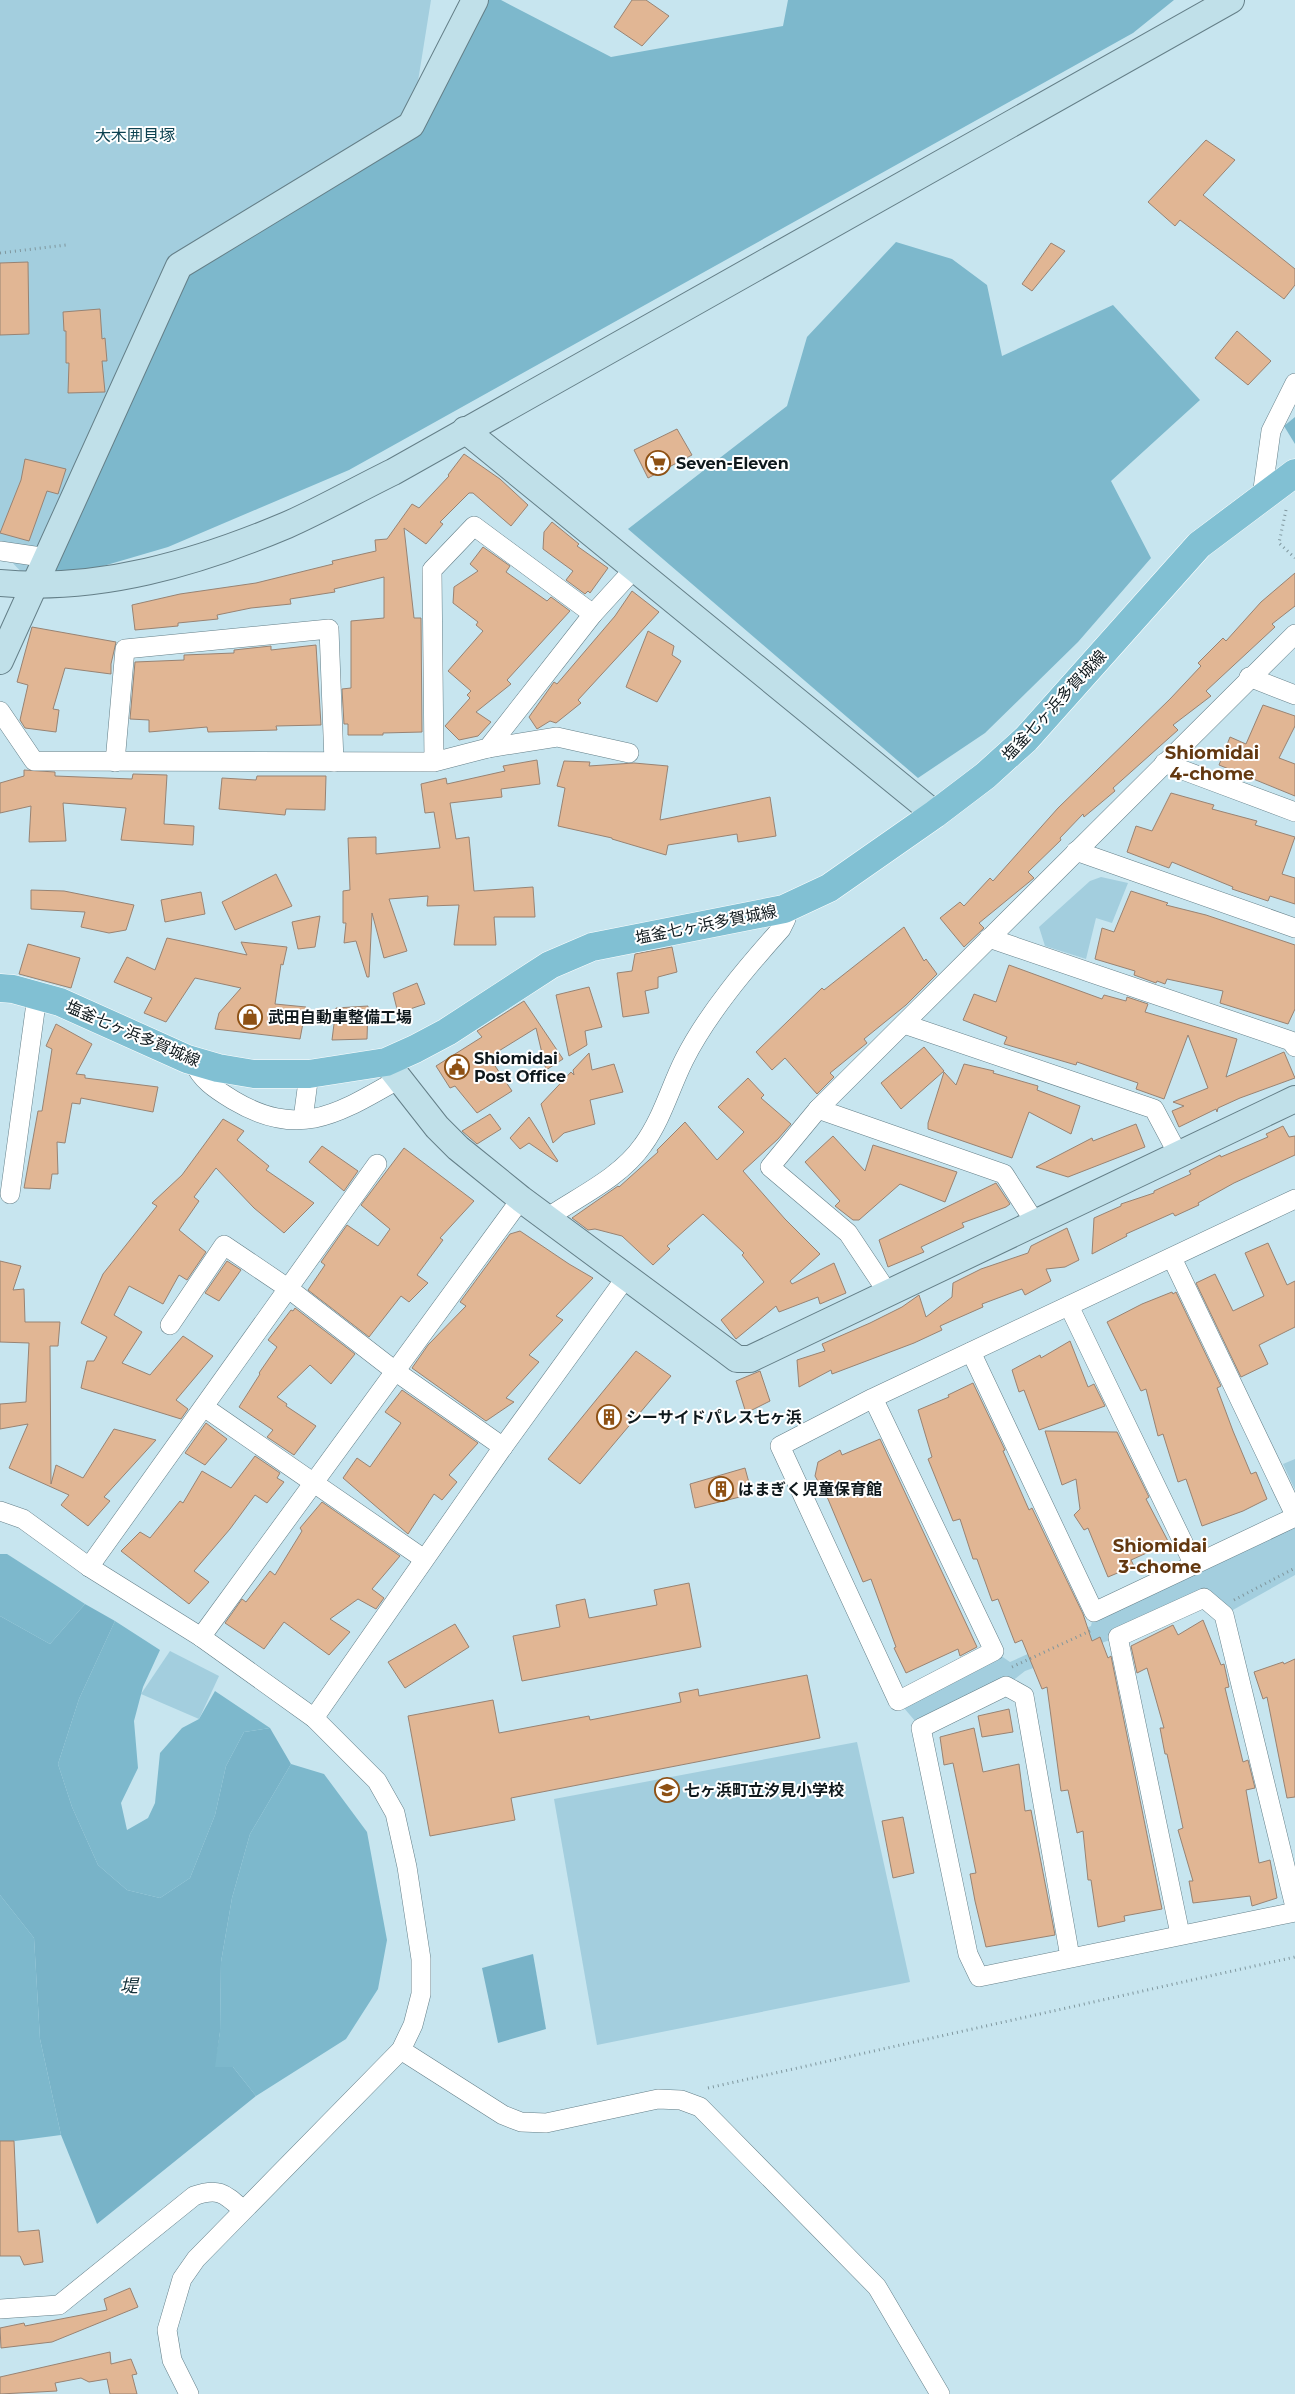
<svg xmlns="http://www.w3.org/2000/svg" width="1295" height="2394" font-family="Montserrat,'Noto Sans JP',sans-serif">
  <rect width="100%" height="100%" fill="#c7e5ef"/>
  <g fill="#a3cede">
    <polygon points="0,0 431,0 411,125 35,586 0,550"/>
    <polygon points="1101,877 1128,883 1112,923 1096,918 1086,959 1045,946 1039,927 1090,881"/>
    <polygon points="1295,1459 1295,1490 1283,1464"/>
    <polygon points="1295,1517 1295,1575 1224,1615 1204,1598 1118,1637 1025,1671 1006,1686 921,1728 898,1701 994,1651 1010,1662 1091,1626 1094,1612"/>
    <polygon points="170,1651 219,1676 199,1719 141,1694"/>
    <polygon points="857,1742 910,1982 597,2045 554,1799"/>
  </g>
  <g fill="#7db8cc">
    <polygon points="475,0 501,0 611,57 783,26 788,0 1174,0 1133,33 349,470 168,547 35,586 179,266 411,125"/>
    <polygon points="896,242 952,259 987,285 1002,356 1113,305 1200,400 1111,481 1151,558 1078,642 985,733 918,778 628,529 787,406 807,337"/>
    <polygon points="1295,417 1295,444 1284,426"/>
    <polygon points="0,1554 7,1554 85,1604 50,1644 0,1616"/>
    <polygon points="115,1621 160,1650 143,1687 134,1721 138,1768 121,1803 127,1830 148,1818 155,1803 160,1753 182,1728 199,1719 215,1691 270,1728 244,1732 226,1766 215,1815 190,1878 160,1898 127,1890 98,1865 72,1807 58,1764 79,1699"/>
    <polygon points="291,1764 324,1774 367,1832 387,1940 378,1989 346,2039 256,2096 233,2067 214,2067 220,2032 221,1962 232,1898 250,1834"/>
    <polygon points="0,1895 34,1938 40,2039 61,2135 0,2143"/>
  </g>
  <g fill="#78b3c8">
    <polygon points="85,1604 115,1621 79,1699 58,1764 72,1807 98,1865 127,1890 160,1898 190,1878 215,1815 226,1766 244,1732 270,1728 291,1764 250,1834 232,1898 221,1962 220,2032 215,2067 233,2067 256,2096 97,2224 61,2135 40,2039 34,1938 0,1895 0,1616 50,1644"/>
    <polygon points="533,1954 546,2029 498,2043 482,1968"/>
  </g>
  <g fill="#e1b694" stroke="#988373">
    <polygon points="632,0 646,0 669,16 642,46 614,27"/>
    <polygon points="1206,140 1235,160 1203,195 1295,269 1295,285 1284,299 1180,220 1175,226 1148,202"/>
    <polygon points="1051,243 1065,251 1032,291 1022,284"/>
    <polygon points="28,262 29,334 0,335 0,263"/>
    <polygon points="100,309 102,339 105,338 107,361 102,361 105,392 68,393 69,363 66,363 66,331 64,331 63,312"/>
    <polygon points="1237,331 1271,361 1248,385 1215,358"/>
    <polygon points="677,429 692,455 648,478 634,450"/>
    <polygon points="464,454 500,479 528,505 511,526 473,493 469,493 440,522 443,524 426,544 404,528 414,618 421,618 422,732 383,733 383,735 348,735 348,724 344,724 342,689 351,688 351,621 384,618 384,577 334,589 335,592 290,599 291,604 251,608 217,615 218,619 178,623 178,626 135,630 132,605 180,594 256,583 333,564 332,561 376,551 375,540 387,539 412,504 419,508 449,476 448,475"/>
    <polygon points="25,459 66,469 58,494 47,491 29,541 0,533 21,480"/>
    <polygon points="552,522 579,544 577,546 608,568 590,593 588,591 585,594 566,580 573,571 543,549 544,532"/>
    <polygon points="483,547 510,566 506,572 547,601 551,597 570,611 507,680 511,684 476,712 491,722 478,736 459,740 445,726 470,698 467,695 471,691 448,671 483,631 476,625 478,622 453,603 454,587 478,571 470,564"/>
    <polygon points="1295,573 1295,606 1272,624 1275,627 1206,691 1211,696 1173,725 1178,730 1113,788 1115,791 1084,817 1083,814 1060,838 1061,840 1028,872 1034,878 979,923 984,928 964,947 940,918 960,902 964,906 990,878 993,881 1058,808 1170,699 1201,666 1198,663 1223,638 1226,641 1261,602"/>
    <polygon points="632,591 659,612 578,700 581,703 556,723 550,721 537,729 529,717 554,682 557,684 615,616"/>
    <polygon points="32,627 116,642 111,664 111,674 65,668 53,709 59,710 56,732 25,728 20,720 28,685 17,682"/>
    <polygon points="648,631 674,646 672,655 681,661 657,702 626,687"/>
    <polygon points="316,645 321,725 276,726 277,730 208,732 207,727 149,732 149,720 130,719 135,662 184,660 184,655 234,653 234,650 271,646 271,650"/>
    <polygon points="1263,705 1295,716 1295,726 1279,758 1295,764 1295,796 1219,765 1230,737 1246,744"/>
    <polygon points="537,760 540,784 501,789 502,797 450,803 456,839 469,837 474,891 533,887 535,917 494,917 496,945 454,945 459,905 427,906 428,896 389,899 407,951 384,958 372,913 369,977 367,977 356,941 344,943 346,923 343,923 343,891 350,890 348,838 376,837 376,854 440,848 434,812 425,813 421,784 446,778 447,784 505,771 503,766"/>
    <polygon points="564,761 590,762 589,766 634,763 668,766 660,820 770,797 776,836 738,842 737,834 668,845 666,855 612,839 612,838 558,826 565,788 557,786"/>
    <polygon points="24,770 55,772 55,776 132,779 133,774 167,775 164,824 194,826 193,845 121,840 126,808 63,803 66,841 29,842 31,806 0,813 0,783 24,776"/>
    <polygon points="257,776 326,776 325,810 286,809 285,815 219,809 222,778 256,780"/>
    <polygon points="1171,793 1214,805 1212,809 1257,821 1255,825 1295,837 1282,874 1295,878 1295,904 1270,896 1268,901 1232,889 1233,887 1172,862 1169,868 1127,852 1136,826 1152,831"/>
    <polygon points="276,874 292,906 235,930 222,902"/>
    <polygon points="31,890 64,891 134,905 126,930 109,933 81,927 85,912 31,909"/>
    <polygon points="1131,891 1168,903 1166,905 1206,915 1295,945 1295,1009 1288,1024 1220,1003 1223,991 1167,979 1165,984 1157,981 1156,983 1134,975 1135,971 1095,959 1102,928 1114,932"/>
    <polygon points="201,892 205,914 165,922 161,900"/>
    <polygon points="320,916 315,947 298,949 292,922"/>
    <polygon points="904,927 924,961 926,959 937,974 906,1005 864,1039 867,1043 830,1073 834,1077 817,1094 785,1058 772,1070 756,1052 822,988 824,990"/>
    <polygon points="167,938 247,955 241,942 287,947 283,965 281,964 275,1004 306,1007 300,1039 215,1029 219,1013 241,988 195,978 166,1022 144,1013 152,998 114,982 127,957 155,970"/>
    <polygon points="28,944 80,958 71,988 19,974"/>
    <polygon points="672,947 677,972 658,977 658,988 645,991 649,1013 623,1017 617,973 632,971 635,954"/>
    <polygon points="1009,965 1102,999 1104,995 1126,1001 1127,997 1148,1004 1145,1012 1237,1039 1226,1077 1284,1052 1295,1078 1240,1098 1218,1108 1217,1112 1216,1109 1179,1127 1172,1111 1184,1106 1173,1102 1208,1088 1188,1035 1164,1099 1136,1089 1138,1083 1077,1062 1076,1065 1004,1044 1007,1037 963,1020 974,994 996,1002"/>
    <polygon points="417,983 425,1004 398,1013 393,993"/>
    <polygon points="589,987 602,1027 585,1031 587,1045 569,1056 556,995"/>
    <polygon points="524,1001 563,1059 546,1070 536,1028 489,1057 512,1091 477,1113 455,1086 450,1088 436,1066 482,1037 477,1031"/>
    <polygon points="368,1006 367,1039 332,1040 336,1008"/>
    <polygon points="56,1024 92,1044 76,1074 85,1075 85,1078 158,1087 153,1112 81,1098 80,1104 72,1103 65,1143 57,1142 58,1174 52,1174 50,1189 24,1188 38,1111 42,1111 52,1049 46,1046"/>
    <polygon points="924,1047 944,1071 901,1109 881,1083"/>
    <polygon points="589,1053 592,1070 614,1064 623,1092 590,1100 595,1124 564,1133 553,1143 541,1104 571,1072 574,1075 573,1070"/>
    <polygon points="964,1064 994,1071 993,1073 1038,1086 1037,1090 1080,1106 1071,1134 1029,1112 1012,1158 928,1129 928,1123 944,1072 956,1085"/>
    <polygon points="748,1078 764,1095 761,1098 791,1124 778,1139 743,1171 785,1219 820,1254 790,1281 792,1284 834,1263 846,1293 820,1304 818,1297 779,1312 776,1306 736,1339 721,1320 764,1282 742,1255 744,1253 703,1214 667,1246 670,1249 653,1265 622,1236 595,1229 588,1230 572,1218 618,1186 619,1187 658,1152 657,1150 685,1122 717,1160 744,1132 718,1107"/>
    <polygon points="490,1114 501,1129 477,1144 462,1131"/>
    <polygon points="529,1117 558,1161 557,1162 529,1143 520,1149 510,1138"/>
    <polygon points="223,1119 244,1131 237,1140 269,1166 266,1170 314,1203 284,1233 254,1208 216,1168 194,1197 199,1201 179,1230 206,1252 187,1280 179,1275 163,1304 129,1286 114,1315 142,1332 122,1363 150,1375 183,1336 213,1356 176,1400 188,1409 181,1419 81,1388 87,1361 94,1361 107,1337 81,1323 103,1274 157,1206 152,1203 182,1175"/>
    <polygon points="1136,1124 1145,1147 1068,1177 1036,1167 1092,1138 1093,1141"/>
    <polygon points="1283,1126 1289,1137 1295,1136 1295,1155 1234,1183 1198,1203 1199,1205 1175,1216 1173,1213 1126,1234 1127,1236 1092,1254 1094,1218 1121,1206 1121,1204 1154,1193 1154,1191 1191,1174 1189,1171 1220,1155 1221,1157 1268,1137 1266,1134"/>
    <polygon points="833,1136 865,1171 873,1145 957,1172 945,1202 900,1184 859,1220 853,1220 835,1206 840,1201 805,1162"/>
    <polygon points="322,1146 358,1171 344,1191 309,1162"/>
    <polygon points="404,1148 474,1201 440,1238 443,1240 417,1275 428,1283 409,1302 401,1296 369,1337 308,1290 325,1265 321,1262 347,1225 378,1246 390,1229 361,1205"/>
    <polygon points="996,1183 1010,1204 1006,1207 962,1223 964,1227 921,1247 924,1252 888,1267 879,1240"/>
    <polygon points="1067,1228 1079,1260 1065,1267 1046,1269 1051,1281 1025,1295 1022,1289 982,1304 983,1307 940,1326 942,1330 914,1343 832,1374 831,1370 799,1387 797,1360 825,1351 822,1344 870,1323 902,1307 919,1295 926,1317 952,1297 953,1283 981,1269 1028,1253 1031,1246"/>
    <polygon points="520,1231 569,1264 593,1278 556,1316 563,1320 529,1355 539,1362 506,1398 514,1402 486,1421 412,1368 428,1345 466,1306 460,1302 510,1234"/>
    <polygon points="1268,1243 1287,1285 1295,1281 1295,1327 1259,1345 1268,1364 1241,1377 1196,1283 1215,1274 1233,1311 1264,1296 1245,1253"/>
    <polygon points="0,1261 21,1266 13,1290 24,1289 25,1322 60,1322 58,1346 50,1346 51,1484 56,1465 83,1478 114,1429 156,1440 104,1497 110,1501 88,1526 61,1505 69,1495 9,1468 28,1424 0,1429 0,1404 26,1402 29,1343 0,1342"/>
    <polygon points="227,1261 241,1270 219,1301 205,1293"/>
    <polygon points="1172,1292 1173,1294 1176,1292 1221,1386 1217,1388 1233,1431 1251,1474 1256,1472 1267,1499 1243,1511 1202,1526 1186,1479 1178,1482 1163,1434 1158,1436 1146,1389 1141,1391 1107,1322 1142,1304"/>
    <polygon points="295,1308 355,1354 331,1384 310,1365 277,1397 287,1404 286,1406 316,1426 294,1455 267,1437 273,1430 239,1407 260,1374 259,1373 277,1347 268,1340 291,1310 293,1311"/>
    <polygon points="1070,1341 1088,1387 1094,1384 1105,1406 1039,1430 1024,1390 1019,1392 1012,1370 1040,1355 1041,1358"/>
    <polygon points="636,1351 671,1376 580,1484 548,1459"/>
    <polygon points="760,1371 770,1401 746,1413 736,1381"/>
    <polygon points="973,1383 1005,1450 1003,1451 1029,1510 1032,1508 1083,1614 1092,1641 1100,1637 1108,1658 1111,1656 1162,1909 1124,1916 1125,1921 1098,1927 1091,1880 1088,1880 1083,1831 1077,1833 1068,1790 1061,1791 1047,1687 1042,1689 1022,1640 1015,1643 998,1599 992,1601 977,1559 973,1559 960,1519 953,1521 928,1459 932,1457 918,1410 949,1397 948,1395"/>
    <polygon points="402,1390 478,1443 449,1475 457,1482 442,1500 434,1494 408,1534 343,1478 357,1458 370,1467 401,1423 385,1412"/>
    <polygon points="206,1423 227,1439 205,1465 185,1453"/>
    <polygon points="1045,1431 1117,1432 1149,1497 1146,1499 1169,1543 1131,1560 1134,1566 1108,1577 1088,1528 1084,1530 1074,1515 1080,1509 1076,1479 1062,1485"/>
    <polygon points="880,1439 977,1647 960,1656 958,1649 906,1673 894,1648 896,1647 871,1579 863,1582 828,1499 815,1476 818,1462 840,1450 842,1455"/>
    <polygon points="255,1456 280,1473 277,1478 284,1482 267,1503 255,1495 230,1529 194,1571 209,1582 189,1604 121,1551 140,1532 150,1538 180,1501 183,1503 202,1471 231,1488"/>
    <polygon points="745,1468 752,1494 695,1508 690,1484"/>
    <polygon points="322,1502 400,1556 372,1589 384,1598 376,1609 358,1599 330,1619 350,1632 329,1655 284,1622 264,1649 225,1623 242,1599 246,1602 270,1571 275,1575 302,1531 300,1528"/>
    <polygon points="689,1583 701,1647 522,1681 513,1636 560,1627 556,1605 585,1599 589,1618 657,1605 654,1590"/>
    <polygon points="1203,1620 1221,1665 1224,1664 1229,1687 1225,1688 1243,1762 1248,1760 1255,1788 1246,1790 1259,1863 1270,1860 1277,1898 1252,1906 1250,1896 1193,1903 1189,1881 1193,1881 1178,1830 1183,1828 1167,1754 1165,1754 1160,1728 1164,1728 1147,1668 1137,1673 1131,1646 1173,1625 1178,1635"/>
    <polygon points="455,1624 469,1647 405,1688 388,1662"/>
    <polygon points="1295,1659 1295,1797 1287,1798 1267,1697 1263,1699 1254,1672 1283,1662 1284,1664"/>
    <polygon points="807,1675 820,1738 511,1798 515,1820 430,1836 408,1716 493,1700 499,1733 589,1716 590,1720 681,1702 679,1693 698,1689 699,1696"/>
    <polygon points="1009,1709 1013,1732 982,1737 978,1716"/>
    <polygon points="974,1728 983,1772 1019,1764 1025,1811 1031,1810 1055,1935 986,1947 975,1901 970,1874 976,1873 953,1763 944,1765 940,1737"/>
    <polygon points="903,1817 914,1873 893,1878 882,1821"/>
    <polygon points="0,2141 14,2141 18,2232 39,2230 43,2262 24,2265 20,2256 0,2256"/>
    <polygon points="130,2288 138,2307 52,2342 1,2348 0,2328 24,2323 25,2326 107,2310 104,2299"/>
    <polygon points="110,2352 111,2364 131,2359 137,2374 132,2375 137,2394 110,2394 107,2379 89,2382 81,2378 55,2383 57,2391 0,2394 0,2377"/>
  </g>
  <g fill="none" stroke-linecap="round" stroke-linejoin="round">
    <defs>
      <g id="street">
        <polyline points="1262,496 1271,431 1295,383"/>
        <polyline points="0,551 48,558"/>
        <polyline points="593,614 635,568"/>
        <polyline points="1249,677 1295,695"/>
        <polyline points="0,711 34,761 434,762 488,748 593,614 474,526 432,570 434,762"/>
        <polyline points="488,748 557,737 629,753"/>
        <polyline points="115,762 125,649 329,629 334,762"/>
        <polyline points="1164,763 1295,812"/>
        <polyline points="1076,851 1295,928"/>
        <polyline points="989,938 1291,1041 1295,1047"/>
        <polyline points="904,1024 1154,1109 1178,1154"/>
        <path d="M193,1061C201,1080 215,1089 233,1100C300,1140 339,1113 399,1079"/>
        <polyline points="818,1109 770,1167 848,1233 888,1293"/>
        <polyline points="303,1119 309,1074"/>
        <polyline points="10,1194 37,996"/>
        <path d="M547,1218C579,1196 620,1178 643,1145C662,1119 670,1088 684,1060C707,1014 747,967 781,929L786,919L784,909"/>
        <polyline points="1036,1224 1004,1174 818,1109 1295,634"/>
        <polyline points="1172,1258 1295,1515"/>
        <polyline points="1069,1306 1194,1565"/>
        <polyline points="170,1325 224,1245 289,1289 395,1371 503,1447"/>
        <polyline points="971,1352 1094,1612 1295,1517"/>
        <polyline points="873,1398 994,1651 898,1701 780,1446 873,1398 1295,1199"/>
        <polyline points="204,1407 424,1559"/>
        <polyline points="0,1511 23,1519 89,1567 201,1637 314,1718 377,1781 395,1813 407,1867 421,1959 421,1994 413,2025 401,2050 196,2259 182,2279 167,2330 172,2360 189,2394"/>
        <polyline points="89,1567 377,1164"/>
        <polyline points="201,1637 521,1199"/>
        <polyline points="314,1718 503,1447 627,1276"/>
        <polyline points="1180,1934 1118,1637 1204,1598 1224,1615 1295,1907"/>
        <polyline points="1070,1957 1024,1696 1006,1686 921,1728 968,1954 979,1977 1295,1912"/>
        <polyline points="401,2050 503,2115 521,2122 546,2123 658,2099 681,2100 700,2107 877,2287 940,2394"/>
        <path d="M0,2309L59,2305L194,2196C219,2187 225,2194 243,2210"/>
      </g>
      <g id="secondary">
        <polyline points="465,430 935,814"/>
        <path d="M0,583C99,592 197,563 287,525C323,509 358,489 393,472L1231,0"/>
        <polyline points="0,661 179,266 411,125 475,0"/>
        <polyline points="386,1062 437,1127 458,1148 521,1199 725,1350 737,1359 750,1359 1295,1099"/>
      </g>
      <polyline id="primary" points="0,988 13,989 60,1002 187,1059 218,1068 254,1074 309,1074 386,1062 415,1049 447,1032 550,965 592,947 784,909 829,888 935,814 985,776 1026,739 1199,545 1295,473"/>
    </defs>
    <use href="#street" stroke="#647f88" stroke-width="20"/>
    <use href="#secondary" stroke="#647f88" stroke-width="28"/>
    <use href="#primary" stroke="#fff" stroke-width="29"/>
    <g stroke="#7f969d" stroke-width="3" stroke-dasharray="1 4" stroke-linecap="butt">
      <polyline points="0,253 66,245"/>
      <polyline points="1286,510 1279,543 1295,558"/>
      <polyline points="1234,1600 1295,1568"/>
      <polyline points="1012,1667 1090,1631"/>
      <polyline points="708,2088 1295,1957"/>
    </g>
    <use href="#street" stroke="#fff" stroke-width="19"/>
    <use href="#secondary" stroke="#c0e0e9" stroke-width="26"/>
    <use href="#primary" stroke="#81c0d3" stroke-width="28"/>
  </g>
  <defs>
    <symbol id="supermarket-ring" viewBox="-11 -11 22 22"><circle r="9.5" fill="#fff" stroke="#8e5114" stroke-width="1.5"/><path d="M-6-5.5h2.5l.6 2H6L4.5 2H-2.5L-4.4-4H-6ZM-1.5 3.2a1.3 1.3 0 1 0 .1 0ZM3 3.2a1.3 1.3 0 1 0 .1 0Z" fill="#8e5114"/></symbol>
    <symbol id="shop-ring" viewBox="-11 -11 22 22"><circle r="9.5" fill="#fff" stroke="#8e5114" stroke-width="1.5"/><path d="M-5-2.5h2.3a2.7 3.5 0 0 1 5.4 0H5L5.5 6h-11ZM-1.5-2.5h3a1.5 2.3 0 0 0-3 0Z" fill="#8e5114"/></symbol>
    <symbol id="civic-ring" viewBox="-11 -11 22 22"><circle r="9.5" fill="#fff" stroke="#8e5114" stroke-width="1.5"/><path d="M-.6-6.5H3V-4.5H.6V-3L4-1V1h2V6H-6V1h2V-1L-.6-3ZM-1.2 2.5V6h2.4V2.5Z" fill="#8e5114"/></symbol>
    <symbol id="building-ring" viewBox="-11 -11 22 22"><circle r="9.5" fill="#fff" stroke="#8e5114" stroke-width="1.5"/><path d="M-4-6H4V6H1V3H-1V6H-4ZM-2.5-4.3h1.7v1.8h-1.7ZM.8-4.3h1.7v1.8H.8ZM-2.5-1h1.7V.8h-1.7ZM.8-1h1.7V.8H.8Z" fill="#8e5114"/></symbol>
    <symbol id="school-ring" viewBox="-11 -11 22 22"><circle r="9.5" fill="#fff" stroke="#8e5114" stroke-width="1.5"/><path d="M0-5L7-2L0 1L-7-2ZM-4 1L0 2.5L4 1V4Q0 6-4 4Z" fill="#8e5114"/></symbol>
  </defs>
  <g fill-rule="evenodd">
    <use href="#supermarket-ring" x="644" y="449" width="28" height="28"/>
    <use href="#shop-ring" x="236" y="1003" width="28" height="28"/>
    <use href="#civic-ring" x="443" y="1053" width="28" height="28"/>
    <use href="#building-ring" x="595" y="1403" width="28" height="28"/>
    <use href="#building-ring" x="707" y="1475" width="28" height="28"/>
    <use href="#school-ring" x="653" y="1776" width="28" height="28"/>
  </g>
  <g text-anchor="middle" stroke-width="4" stroke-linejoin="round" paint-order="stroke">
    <g font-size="16" fill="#0d4251" stroke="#fff">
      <text x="135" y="141">大木囲貝塚</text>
    </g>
    <g font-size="16" font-weight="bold" fill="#0e181c" stroke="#fff" text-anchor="start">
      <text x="676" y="469">Seven-Eleven</text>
      <text x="268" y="1023">武田自動車整備工場</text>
      <text x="474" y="1064">Shiomidai<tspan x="474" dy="18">Post Office</tspan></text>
      <text x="626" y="1423">シーサイドパレス七ヶ浜</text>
      <text x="738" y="1495">はまぎく児童保育館</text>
      <text x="684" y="1796">七ヶ浜町立汐見小学校</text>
    </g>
    <g font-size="16" fill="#0e181c" stroke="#fff">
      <text transform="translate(1054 705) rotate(-47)" y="6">塩釜七ヶ浜多賀城線</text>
      <text transform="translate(706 924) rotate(-11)" y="6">塩釜七ヶ浜多賀城線</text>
      <text transform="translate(133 1033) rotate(23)" y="6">塩釜七ヶ浜多賀城線</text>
    </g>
    <g font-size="18" font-weight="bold" fill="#633810" stroke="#fff">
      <text x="1212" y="759">Shiomidai<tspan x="1212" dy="21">4-chome</tspan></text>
      <text x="1160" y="1552">Shiomidai<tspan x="1160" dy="21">3-chome</tspan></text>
    </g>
    <g font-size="18" font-style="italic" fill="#16343d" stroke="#fff">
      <text x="129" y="1992">堤</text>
    </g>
  </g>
</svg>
